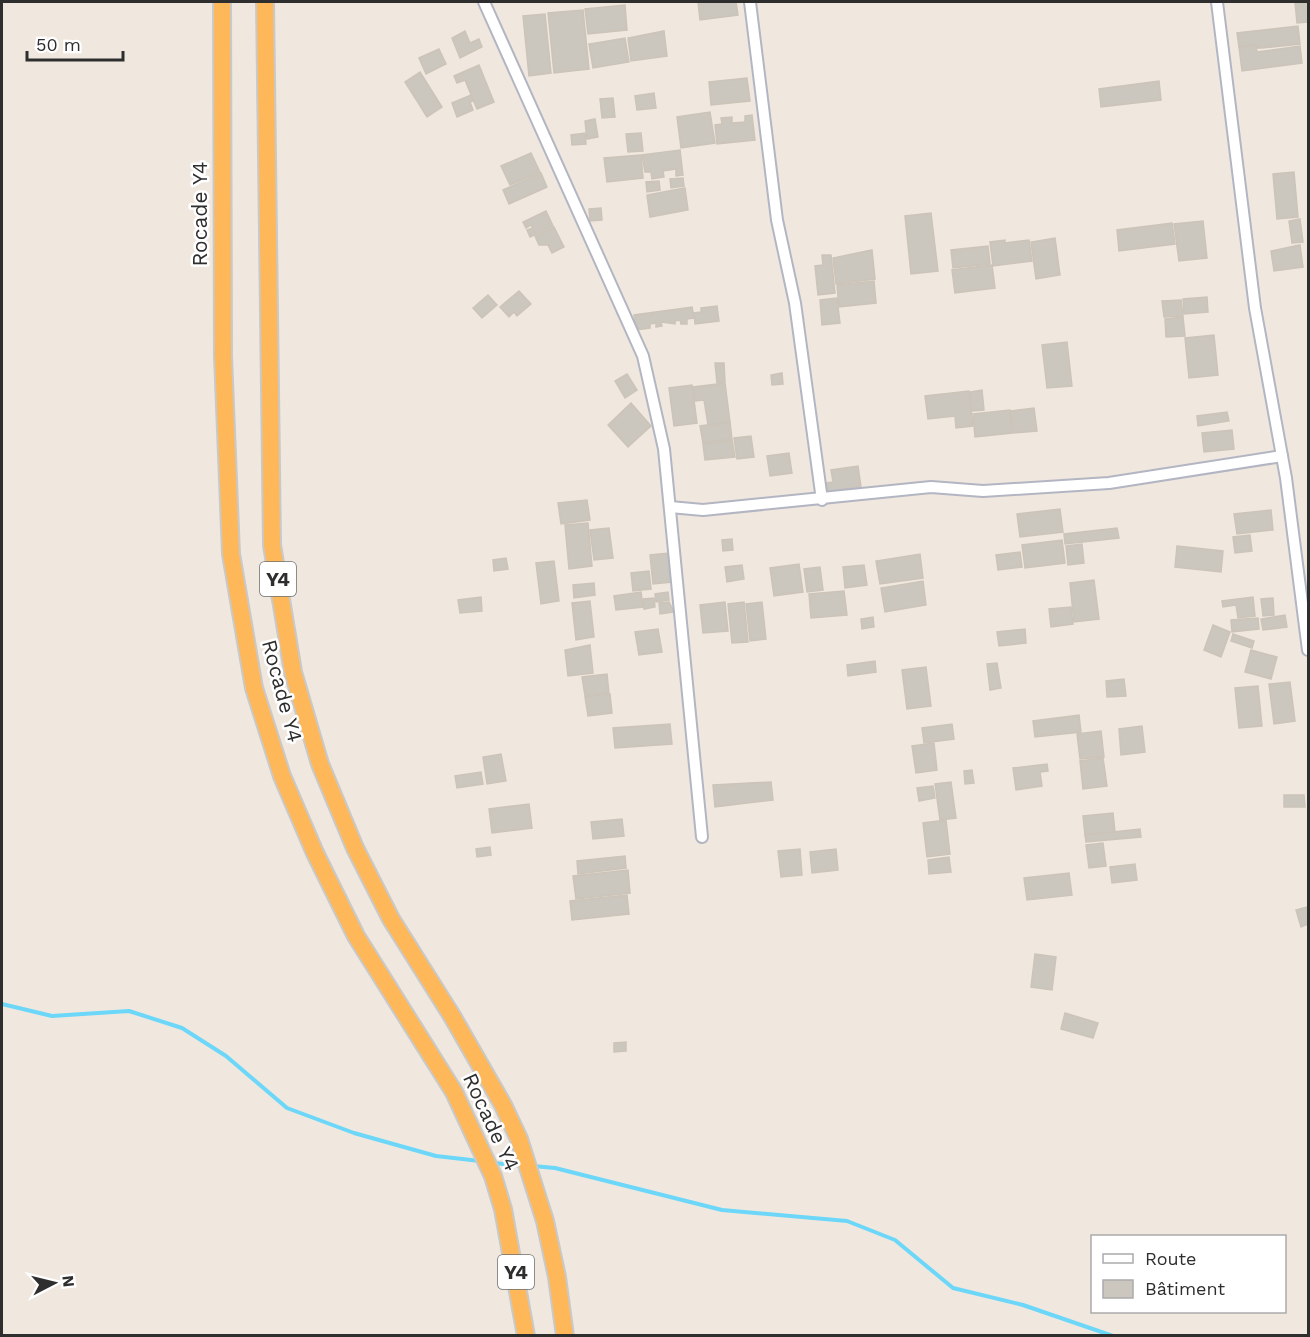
<svg xmlns="http://www.w3.org/2000/svg" width="1310" height="1337" font-family="'Work Sans',sans-serif">
  <rect width="100%" height="100%" fill="#f0e8df"/>
  <g fill="none" stroke-linecap="round" stroke-linejoin="round">
    <g stroke="#6cd7f8" stroke-width="4">
      <polyline points="2,1004 52,1016 129,1011 182,1028 226,1056 287,1108 354,1133 436,1156 480,1161"/>
      <polyline points="494,1163 522,1166"/>
      <polyline points="533,1166 555,1168 722,1210 847,1221 895,1240 953,1288 1023,1305 1113,1336"/>
    </g>
  </g>
  <g fill="#cbc6be" stroke="#ccc4b8" stroke-width="1.5">
    <polygon points="698,2 736,2 738,15 700,20"/>
    <polygon points="1295,2 1308,2 1308,22 1297,23"/>
    <polygon points="625,5 627,30 588,34 585,9"/>
    <polygon points="583,10 589,69 554,73 548,13"/>
    <polygon points="545,14 551,73 529,76 523,16"/>
    <polygon points="1298,26 1300,44 1262,48 1257,48 1256,45 1239,47 1237,33"/>
    <polygon points="465,31 470,43 479,39 482,47 460,58 452,38"/>
    <polygon points="664,31 667,56 631,61 628,38"/>
    <polygon points="625,38 629,62 593,68 589,44"/>
    <polygon points="1256,45 1257,52 1300,46 1302,63 1242,71 1239,47"/>
    <polygon points="439,49 446,64 426,74 419,58"/>
    <polygon points="479,65 494,102 477,109 465,80 457,83 454,76"/>
    <polygon points="420,72 442,107 427,117 405,82"/>
    <polygon points="747,78 750,101 711,105 709,82"/>
    <polygon points="1159,81 1161,100 1101,107 1099,89"/>
    <polygon points="654,93 656,108 637,110 635,96"/>
    <polygon points="471,95 473,101 470,102 473,110 457,117 452,103"/>
    <polygon points="613,98 615,117 602,118 600,99"/>
    <polygon points="710,112 715,143 681,148 677,117"/>
    <polygon points="752,115 755,140 717,144 715,125 722,124 721,118 732,117 732,123 745,122 745,116"/>
    <polygon points="595,119 598,137 587,139 585,121"/>
    <polygon points="585,133 586,144 572,145 571,135"/>
    <polygon points="641,133 643,151 628,152 626,134"/>
    <polygon points="680,150 683,175 676,176 676,169 663,171 664,177 652,179 651,172 645,172 642,155"/>
    <polygon points="531,153 540,172 510,185 501,166"/>
    <polygon points="641,155 643,178 607,182 604,158"/>
    <polygon points="1294,172 1298,217 1277,219 1273,174"/>
    <polygon points="541,173 547,187 509,204 503,190"/>
    <polygon points="683,178 684,186 671,188 670,179"/>
    <polygon points="659,181 660,190 647,192 646,182"/>
    <polygon points="685,188 688,210 650,217 647,195"/>
    <polygon points="601,208 602,220 590,221 589,209"/>
    <polygon points="546,211 553,226 530,237 527,230 533,228 531,225 526,228 523,222"/>
    <polygon points="931,213 938,271 911,274 905,216"/>
    <polygon points="1300,219 1303,242 1292,243 1289,221"/>
    <polygon points="1203,221 1207,258 1179,261 1174,224"/>
    <polygon points="1172,223 1175,244 1119,251 1117,230"/>
    <polygon points="554,227 564,247 552,253 548,245 539,245 535,236"/>
    <polygon points="1055,238 1060,275 1036,279 1031,242"/>
    <polygon points="1005,240 1005,243 1029,240 1032,261 993,266 990,242"/>
    <polygon points="1300,245 1303,267 1274,271 1271,251"/>
    <polygon points="988,246 990,264 953,268 951,250"/>
    <polygon points="872,250 875,279 836,284 833,258"/>
    <polygon points="822,255 831,255 835,293 818,295 815,266 823,265"/>
    <polygon points="992,265 995,288 955,293 952,270"/>
    <polygon points="874,281 876,303 839,307 837,285"/>
    <polygon points="519,291 531,304 517,316 514,312 509,317 500,307"/>
    <polygon points="488,295 497,305 482,318 473,308"/>
    <polygon points="1207,297 1208,312 1184,314 1183,299"/>
    <polygon points="837,298 840,323 822,325 820,300"/>
    <polygon points="1181,300 1183,316 1164,317 1162,301"/>
    <polygon points="717,306 719,321 695,324 694,313 701,312 701,308"/>
    <polygon points="692,307 694,318 687,319 687,324 681,324 680,320 675,321 675,324 661,322 662,326 656,327 656,323 650,324 650,328 636,330 634,315"/>
    <polygon points="1183,317 1185,336 1166,337 1165,319"/>
    <polygon points="1214,335 1218,375 1189,378 1185,338"/>
    <polygon points="1067,342 1072,386 1047,388 1042,345"/>
    <polygon points="715,363 724,363 725,382 717,383"/>
    <polygon points="782,373 783,384 772,385 771,375"/>
    <polygon points="627,374 637,390 625,398 615,381"/>
    <polygon points="725,383 730,422 708,425 704,400 695,401 693,387"/>
    <polygon points="692,385 697,423 674,426 669,388"/>
    <polygon points="982,390 984,410 972,411 970,392"/>
    <polygon points="969,391 973,426 956,428 955,416 928,419 925,396"/>
    <polygon points="631,403 651,426 628,447 608,425"/>
    <polygon points="1034,408 1037,431 1013,433 1011,411"/>
    <polygon points="1010,410 1012,433 975,437 973,414"/>
    <polygon points="1227,412 1229,421 1198,426 1197,416"/>
    <polygon points="730,422 732,439 703,443 700,426"/>
    <polygon points="1232,430 1234,449 1204,452 1202,433"/>
    <polygon points="751,436 754,457 737,459 734,438"/>
    <polygon points="732,440 735,457 705,460 703,444"/>
    <polygon points="789,453 792,473 770,476 767,456"/>
    <polygon points="858,466 861,487 821,492 820,484 833,482 831,470"/>
    <polygon points="587,500 590,520 561,524 558,503"/>
    <polygon points="1060,509 1063,532 1020,537 1017,514"/>
    <polygon points="1271,510 1273,530 1237,534 1234,514"/>
    <polygon points="588,523 592,566 569,569 565,525"/>
    <polygon points="609,528 613,558 594,560 590,530"/>
    <polygon points="1117,528 1119,538 1065,544 1064,534"/>
    <polygon points="1250,535 1252,551 1235,553 1233,537"/>
    <polygon points="732,539 733,550 723,551 722,540"/>
    <polygon points="1062,540 1065,563 1025,568 1022,545"/>
    <polygon points="1082,544 1084,563 1068,565 1066,546"/>
    <polygon points="1177,546 1223,551 1221,572 1175,567"/>
    <polygon points="1020,552 1022,567 998,570 996,555"/>
    <polygon points="669,553 672,582 653,584 650,555"/>
    <polygon points="920,554 923,578 880,584 876,561"/>
    <polygon points="506,558 508,569 494,571 493,560"/>
    <polygon points="554,561 559,601 541,604 536,563"/>
    <polygon points="799,564 803,592 774,596 770,568"/>
    <polygon points="742,565 744,579 727,582 725,567"/>
    <polygon points="864,565 867,585 845,588 843,567"/>
    <polygon points="820,567 823,590 807,592 804,569"/>
    <polygon points="649,571 651,589 633,591 631,573"/>
    <polygon points="1094,580 1099,619 1074,622 1070,583"/>
    <polygon points="923,581 926,605 885,612 881,588"/>
    <polygon points="594,583 595,595 574,598 573,585"/>
    <polygon points="844,591 847,615 811,618 809,594"/>
    <polygon points="641,592 643,607 616,610 614,596"/>
    <polygon points="668,592 669,600 656,602 655,594"/>
    <polygon points="481,597 482,611 460,613 458,600"/>
    <polygon points="1253,597 1255,616 1238,618 1236,605 1223,607 1222,601"/>
    <polygon points="654,598 655,607 644,609 643,599"/>
    <polygon points="1273,598 1274,615 1263,616 1261,599"/>
    <polygon points="590,601 594,637 576,640 572,603"/>
    <polygon points="669,602 674,612 660,614 659,603"/>
    <polygon points="725,602 728,631 703,633 700,605"/>
    <polygon points="744,602 748,642 732,643 728,604"/>
    <polygon points="762,602 766,639 750,641 746,604"/>
    <polygon points="1071,607 1073,624 1051,627 1049,609"/>
    <polygon points="1285,615 1287,627 1263,630 1261,619"/>
    <polygon points="873,617 874,627 862,629 861,619"/>
    <polygon points="1258,618 1259,629 1232,632 1231,620"/>
    <polygon points="1213,625 1230,632 1221,657 1204,650"/>
    <polygon points="658,629 662,652 639,655 635,632"/>
    <polygon points="1025,629 1026,643 999,646 997,632"/>
    <polygon points="1233,634 1254,641 1252,648 1231,641"/>
    <polygon points="590,645 593,673 568,676 565,650"/>
    <polygon points="1251,650 1277,657 1271,679 1245,672"/>
    <polygon points="875,661 876,672 848,676 847,665"/>
    <polygon points="997,663 1001,688 990,690 987,664"/>
    <polygon points="926,667 931,706 907,709 902,670"/>
    <polygon points="607,674 609,693 585,696 582,677"/>
    <polygon points="1124,679 1126,696 1107,697 1106,681"/>
    <polygon points="1290,682 1295,721 1274,724 1269,684"/>
    <polygon points="1258,686 1262,726 1239,728 1235,688"/>
    <polygon points="610,694 612,713 588,716 585,697"/>
    <polygon points="1079,715 1081,732 1035,737 1033,721"/>
    <polygon points="670,724 672,744 615,748 613,728"/>
    <polygon points="952,724 954,739 924,743 922,728"/>
    <polygon points="1142,726 1145,752 1121,755 1119,729"/>
    <polygon points="1101,731 1104,757 1080,759 1077,734"/>
    <polygon points="934,743 937,770 916,773 912,746"/>
    <polygon points="501,754 506,781 487,784 483,757"/>
    <polygon points="1103,758 1107,786 1083,789 1080,761"/>
    <polygon points="1047,764 1048,771 1040,772 1042,786 1016,790 1013,768"/>
    <polygon points="972,770 974,783 965,784 964,771"/>
    <polygon points="481,772 483,784 457,788 455,776"/>
    <polygon points="771,782 773,800 715,807 713,785"/>
    <polygon points="951,782 956,818 940,820 935,784"/>
    <polygon points="933,786 935,798 919,801 917,788"/>
    <polygon points="1284,795 1304,795 1305,807 1284,807"/>
    <polygon points="529,804 532,828 492,833 489,809"/>
    <polygon points="1113,813 1115,832 1085,835 1083,816"/>
    <polygon points="622,819 624,836 593,839 591,822"/>
    <polygon points="946,820 950,854 927,857 923,823"/>
    <polygon points="1140,829 1141,837 1086,842 1085,835"/>
    <polygon points="1103,843 1106,866 1089,868 1086,845"/>
    <polygon points="490,847 491,855 477,857 476,849"/>
    <polygon points="800,849 802,875 781,877 778,851"/>
    <polygon points="836,849 838,870 812,873 810,852"/>
    <polygon points="625,856 626,868 578,874 577,861"/>
    <polygon points="949,857 951,872 929,874 928,860"/>
    <polygon points="1135,864 1137,880 1112,883 1110,867"/>
    <polygon points="628,870 630,893 576,899 573,876"/>
    <polygon points="1069,873 1072,895 1027,900 1024,878"/>
    <polygon points="627,895 629,914 572,920 570,901"/>
    <polygon points="1307,907 1308,924 1301,927 1296,910"/>
    <polygon points="1035,954 1056,957 1052,990 1031,987"/>
    <polygon points="1065,1013 1098,1023 1093,1038 1061,1029"/>
    <polygon points="626,1042 626,1051 614,1052 614,1043"/>
  </g>
  <g fill="none" stroke-linecap="round" stroke-linejoin="round">
    <defs>
      <g id="minor">
        <polyline points="484,2 643,356 664,449 702,837"/>
        <polyline points="750,2 777,220 795,303 822,500"/>
        <polyline points="1217,2 1255,308 1286,478 1308,650"/>
        <polyline points="670,507 703,510 931,487 983,491 1109,483 1282,456"/>
      </g>
      <g id="trunk">
        <polyline points="222,2 223,356 231,554 254,688 282,776 315,853 356,936 454,1092 493,1176 503,1209 526,1336"/>
        <polyline points="265,2 272,545 293,672 320,764 355,848 391,919 452,1016 503,1105 519,1139 545,1221 557,1277 565,1336"/>
      </g>
    </defs>
    <use href="#minor" stroke="#b3b6c2" stroke-width="14"/>
    <use href="#trunk" stroke="#c9c9c9" stroke-width="20"/>
    <use href="#minor" stroke="#fff" stroke-width="10"/>
    <use href="#trunk" stroke="#feb85a" stroke-width="16"/>
  </g>
  <g text-anchor="middle" stroke-width="5" stroke-linejoin="round" paint-order="stroke">
    <g fill="#fff" stroke="#6d6d6d" stroke-width="1.5">
      <rect x="260" y="562" width="36" height="34" rx="4.5"/>
      <rect x="498" y="1255" width="36" height="34" rx="4.5"/>
    </g>
    <g font-size="20" font-weight="bold" fill="#2e2e2e">
      <text x="278" y="586">Y4</text>
      <text x="516" y="1279">Y4</text>
    </g>
    <g font-size="21" fill="#2e2e2e" stroke="#fff">
      <text transform="translate(200 214) rotate(-90)" y="7">Rocade Y4</text>
      <text transform="translate(282 691) rotate(75)" y="7">Rocade Y4</text>
      <text transform="translate(491 1122) rotate(65)" y="7">Rocade Y4</text>
    </g>
  </g>
  <rect width="1310" height="1337" fill="none" stroke="#2e2e2e" stroke-width="6"/>
  <rect x="1091" y="1235" width="195" height="78" fill="#ffffff" stroke="#ababab" stroke-width="1.5"/>
  <rect x="1103" y="1254" width="30" height="9" fill="#ffffff" stroke="#ababab" stroke-width="1.5"/>
  <text x="1145" y="1265" font-size="18" fill="#2e2e2e">Route</text>
  <rect x="1103" y="1280" width="30" height="18" fill="#cbc6be" stroke="#ababab" stroke-width="1.5"/>
  <text x="1145" y="1295" font-size="18" fill="#2e2e2e">Bâtiment</text>
  <g transform="translate(54 1283) rotate(83)" stroke="#ffffff" stroke-width="4.5" paint-order="stroke">
  <path d="M0-4.5L10 22L0 15L-10 22Z" fill="#2e2e2e"/>
  <text y="-9" font-size="16" font-weight="bold" text-anchor="middle" fill="#2e2e2e">N</text>
  </g>
  <path d="M27 51v9h96v-9" fill="none" stroke="#2e2e2e" stroke-width="3"/>
  <text x="36" y="51" font-size="18" fill="#2e2e2e" stroke="#ffffff" stroke-width="4.5" paint-order="stroke">50 m</text>
</svg>
